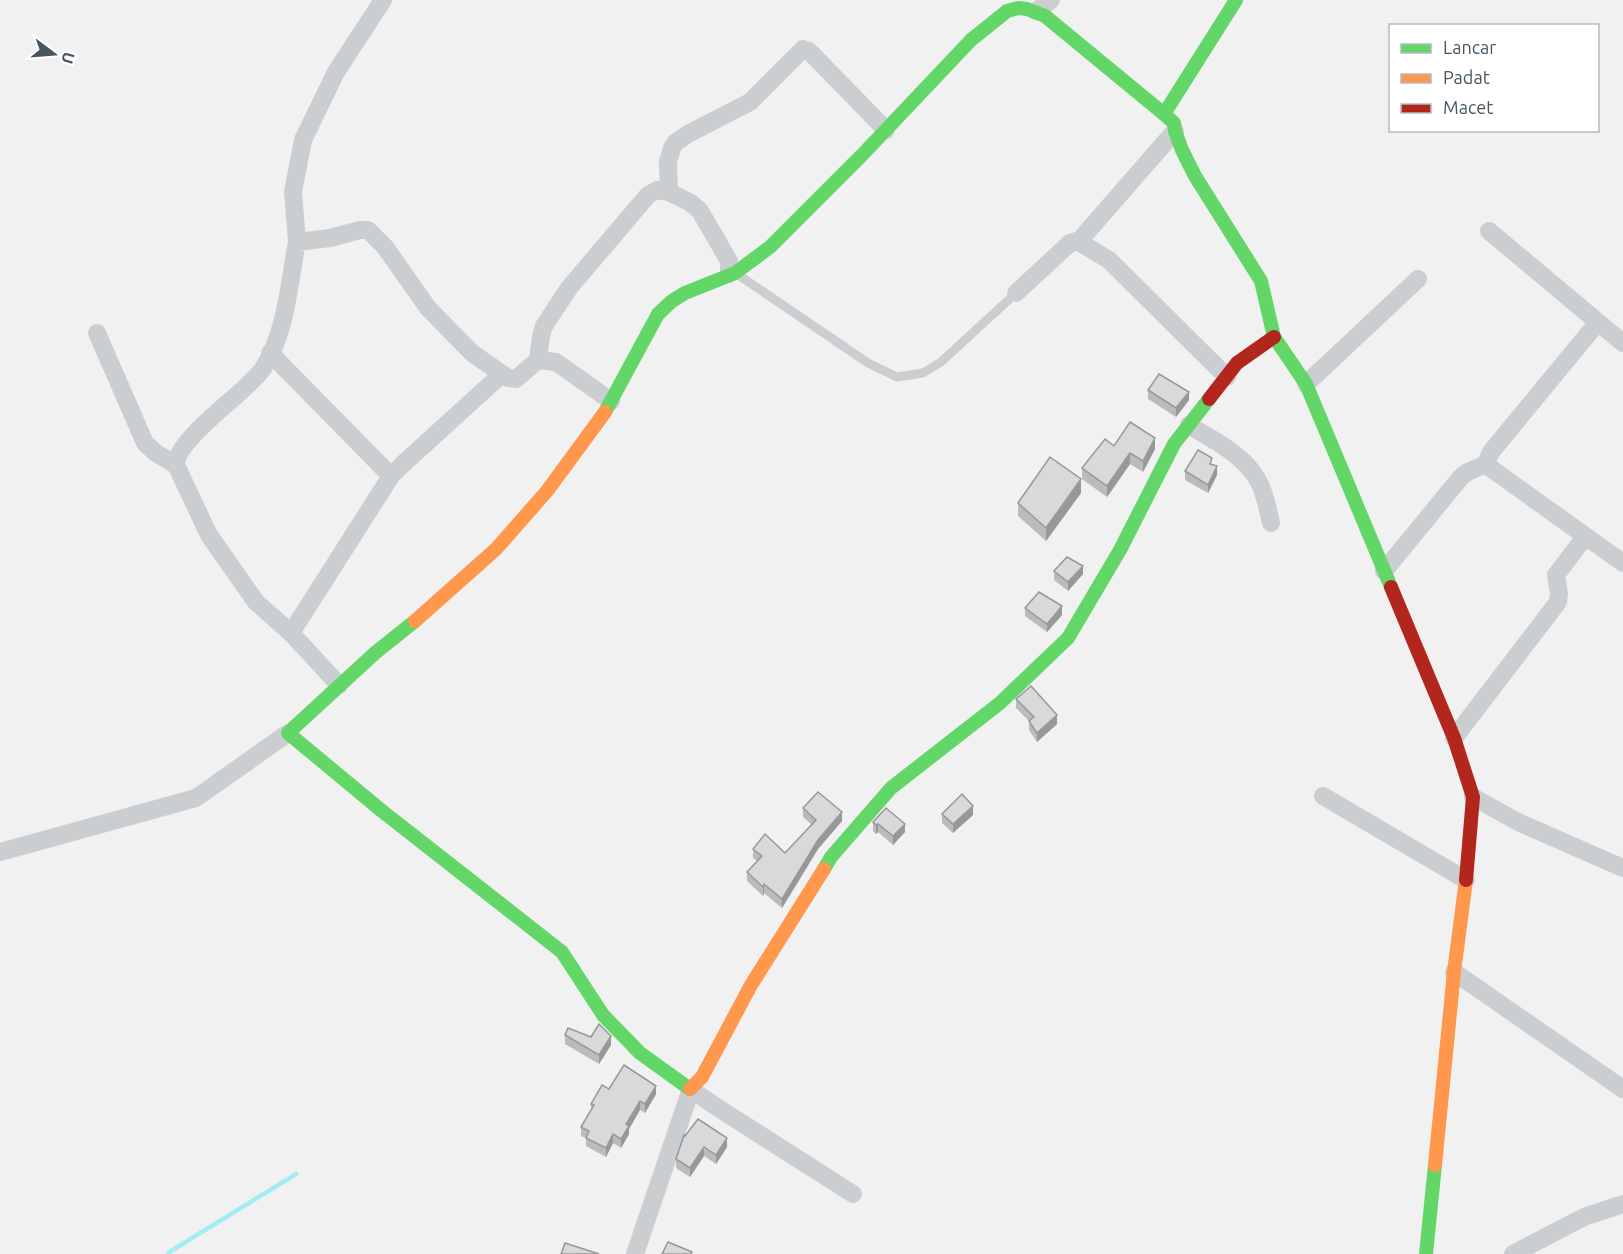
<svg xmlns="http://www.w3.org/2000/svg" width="1623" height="1254" font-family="Ubuntu,sans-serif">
  <rect width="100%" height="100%" fill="#f2f1f1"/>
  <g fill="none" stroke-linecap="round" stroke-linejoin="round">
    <polyline stroke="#a5ebf4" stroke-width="4.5" points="168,1254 171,1251 296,1174"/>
    <polyline stroke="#cbced1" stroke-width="9" points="737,274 868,363 897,377 923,373 941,362 1016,293"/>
    <g stroke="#cbced1" stroke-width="18">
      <polyline points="1036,11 1051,0"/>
      <polyline points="669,192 668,162 672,148 676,142 688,134 750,102 803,49 809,51 886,130"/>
      <polyline points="1489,231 1623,343"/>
      <polyline points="1079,241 1175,131"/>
      <polyline points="297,242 293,192 303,140 336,72 383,0"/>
      <polyline points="1016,293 1070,243 1077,241 1109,260 1227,377"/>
      <polyline points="1598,322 1491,452 1487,461 1489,467 1623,563"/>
      <polyline points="97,333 145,443 156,453 176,465"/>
      <polyline points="270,353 391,476"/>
      <polyline points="538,360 541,336 544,326 569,288 648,195 657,190 669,192 691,203 700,211 729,261 729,274"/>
      <polyline points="1306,384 1418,279"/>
      <path d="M1189,425C1209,438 1235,450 1251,470C1263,484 1267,505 1271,523"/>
      <path d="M1384,571L1461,477C1468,470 1477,468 1487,464"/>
      <polyline points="291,633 391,476 404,463 502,374"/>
      <path d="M339,685L291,633L256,602L209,535L176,465C176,439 245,393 262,370C286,335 289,283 297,242L330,238L360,230H368L385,247L428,308L472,353L508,378L516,379L538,360L556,362L611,401"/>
      <polyline points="1454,738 1558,602 1559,594 1556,575 1585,537"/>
      <polyline points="1323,796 1466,880"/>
      <polyline points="1473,797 1518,822 1623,868"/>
      <polyline points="0,852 196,798 288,733"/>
      <polyline points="1454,972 1623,1089"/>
      <polyline points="635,1254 691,1089 715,1106 853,1194"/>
      <polyline points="1513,1254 1584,1217 1623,1204"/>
    </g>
    <g stroke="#63d668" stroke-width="14">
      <polyline points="1236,0 1164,114 1174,123 1175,131 1182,150 1195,176 1261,281 1274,337 1306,384 1391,587"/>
      <polyline points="605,412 658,314 672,301 685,293 735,273 770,247 863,154 971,40 1007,11 1018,8 1027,9 1045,16 1164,114"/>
      <polyline points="415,621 375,653 288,733 382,811 562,952 603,1015 640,1053 690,1089"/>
      <polyline points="824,869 831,857 891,788 1000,703 1068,638 1120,550 1174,444 1209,399"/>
      <polyline points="1426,1254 1435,1165"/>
    </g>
    <g stroke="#ff974d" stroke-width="14">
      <polyline points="415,621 496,549 547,491 605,412"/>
      <polyline points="690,1089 702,1077 751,985 824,869"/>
      <polyline points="1435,1165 1454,972 1466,880"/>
    </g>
    <g stroke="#b3261e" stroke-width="14">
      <polyline points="1209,399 1237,363 1274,337"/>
      <polyline points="1391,587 1454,738 1473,797 1466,880"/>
    </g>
  </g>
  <g fill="#babbbb">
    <polygon points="1148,390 1189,400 1176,417 1148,399"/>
    <polygon points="1114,446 1155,449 1143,472 1130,464 1107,497 1082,479 1082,468"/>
    <polygon points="1212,464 1217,475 1208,493 1185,480 1185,471"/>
    <polygon points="1081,493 1046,541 1018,516 1018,503"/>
    <polygon points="1054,571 1083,574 1068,591 1054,580"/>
    <polygon points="1025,608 1062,615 1047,632 1025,616"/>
    <polygon points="1016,699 1057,724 1037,742 1029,730 1029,721 1016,708"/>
    <polygon points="803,808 842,821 818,849 782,908 764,893 763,896 747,881 747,872 757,861 753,858 753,849 785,853 812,825 803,817"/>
    <polygon points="942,814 973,815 953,833 942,823"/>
    <polygon points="873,822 905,832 893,845 878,832 876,834 873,831"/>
    <polygon points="565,1035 591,1037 611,1045 599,1064 565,1044"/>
    <polygon points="656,1094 645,1113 640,1110 629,1129 629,1134 621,1148 613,1143 606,1157 586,1146 586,1138 581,1136 581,1127 591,1110 591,1104"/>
    <polygon points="684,1135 727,1147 716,1164 704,1156 690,1177 676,1168 676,1159"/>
  </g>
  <g fill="#979899">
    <polygon points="1189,392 1189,400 1176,417 1176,408"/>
    <polygon points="1155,438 1155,449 1143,472 1143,461"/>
    <polygon points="1130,453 1130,464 1107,497 1107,486"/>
    <polygon points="1217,466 1217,475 1208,493 1208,485"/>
    <polygon points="1081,479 1081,493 1046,541 1046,528"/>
    <polygon points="1083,566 1083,574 1068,591 1068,582"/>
    <polygon points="1062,606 1062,615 1047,632 1047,624"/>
    <polygon points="1057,715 1057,724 1037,742 1037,733"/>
    <polygon points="973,806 973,815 953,833 953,824"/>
    <polygon points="842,812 842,821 818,849 782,908 782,899 818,840"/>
    <polygon points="878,824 878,832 876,834 876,825"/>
    <polygon points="905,824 905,832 893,845 893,836"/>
    <polygon points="764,884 764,893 763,896 763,887"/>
    <polygon points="611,1036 611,1045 599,1064 599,1055"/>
    <polygon points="656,1086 656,1094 645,1113 645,1104"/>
    <polygon points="640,1101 640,1110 629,1129 629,1134 621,1148 621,1139 626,1124"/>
    <polygon points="613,1134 613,1143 606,1157 606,1148"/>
    <polygon points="727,1138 727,1147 716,1164 716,1155"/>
    <polygon points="704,1147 704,1156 690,1177 690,1168"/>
  </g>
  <g fill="#d8d9da" stroke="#979899" stroke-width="1.5">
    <polygon points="1159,374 1189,392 1176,408 1148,390"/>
    <polygon points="1130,422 1155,438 1143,461 1130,453 1107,486 1082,468 1105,439 1114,446"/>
    <polygon points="1198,450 1212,458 1210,464 1217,466 1208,485 1185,471"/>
    <polygon points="1050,457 1081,479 1046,528 1018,503"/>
    <polygon points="1067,557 1083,566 1068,582 1054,571"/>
    <polygon points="1039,592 1062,606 1047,624 1025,608"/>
    <polygon points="1031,686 1057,715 1037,733 1029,721 1034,717 1016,699"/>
    <polygon points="818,792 842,812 818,840 782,899 764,884 763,887 747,872 762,856 753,849 765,834 785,853 816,820 803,808"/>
    <polygon points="962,794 973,806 953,824 942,814"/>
    <polygon points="886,808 905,824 893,836 878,824 876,825 873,822"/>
    <polygon points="599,1024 611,1036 599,1055 565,1035 568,1028 591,1037"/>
    <polygon points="624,1065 656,1086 645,1104 640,1101 626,1124 629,1126 621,1139 613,1134 606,1148 586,1138 589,1131 581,1127 594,1105 591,1104 602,1085 609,1089"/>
    <polygon points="698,1119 727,1138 716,1155 704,1147 690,1168 676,1159 684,1135 685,1136"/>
    <polygon points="668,1242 692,1252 691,1254 662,1254"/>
    <polygon points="565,1243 599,1254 561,1254"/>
  </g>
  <rect x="1389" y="24" width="210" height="108" fill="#ffffff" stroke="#b5bbc0" stroke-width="1.5"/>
  <rect x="1401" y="44" width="30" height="9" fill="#63d668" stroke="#b5bbc0" stroke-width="1.5"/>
  <text x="1443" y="54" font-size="18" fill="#465661">Lancar</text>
  <rect x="1401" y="74" width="30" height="9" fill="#ff974d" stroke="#b5bbc0" stroke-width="1.5"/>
  <text x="1443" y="84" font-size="18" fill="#465661">Padat</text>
  <rect x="1401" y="104" width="30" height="9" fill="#b3261e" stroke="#b5bbc0" stroke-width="1.5"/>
  <text x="1443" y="114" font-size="18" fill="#465661">Macet</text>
  <g transform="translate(54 54) rotate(106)" stroke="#ffffff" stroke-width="4.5" paint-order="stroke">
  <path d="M0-4.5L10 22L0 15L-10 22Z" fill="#465661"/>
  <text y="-9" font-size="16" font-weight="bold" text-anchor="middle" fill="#465661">U</text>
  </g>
</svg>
